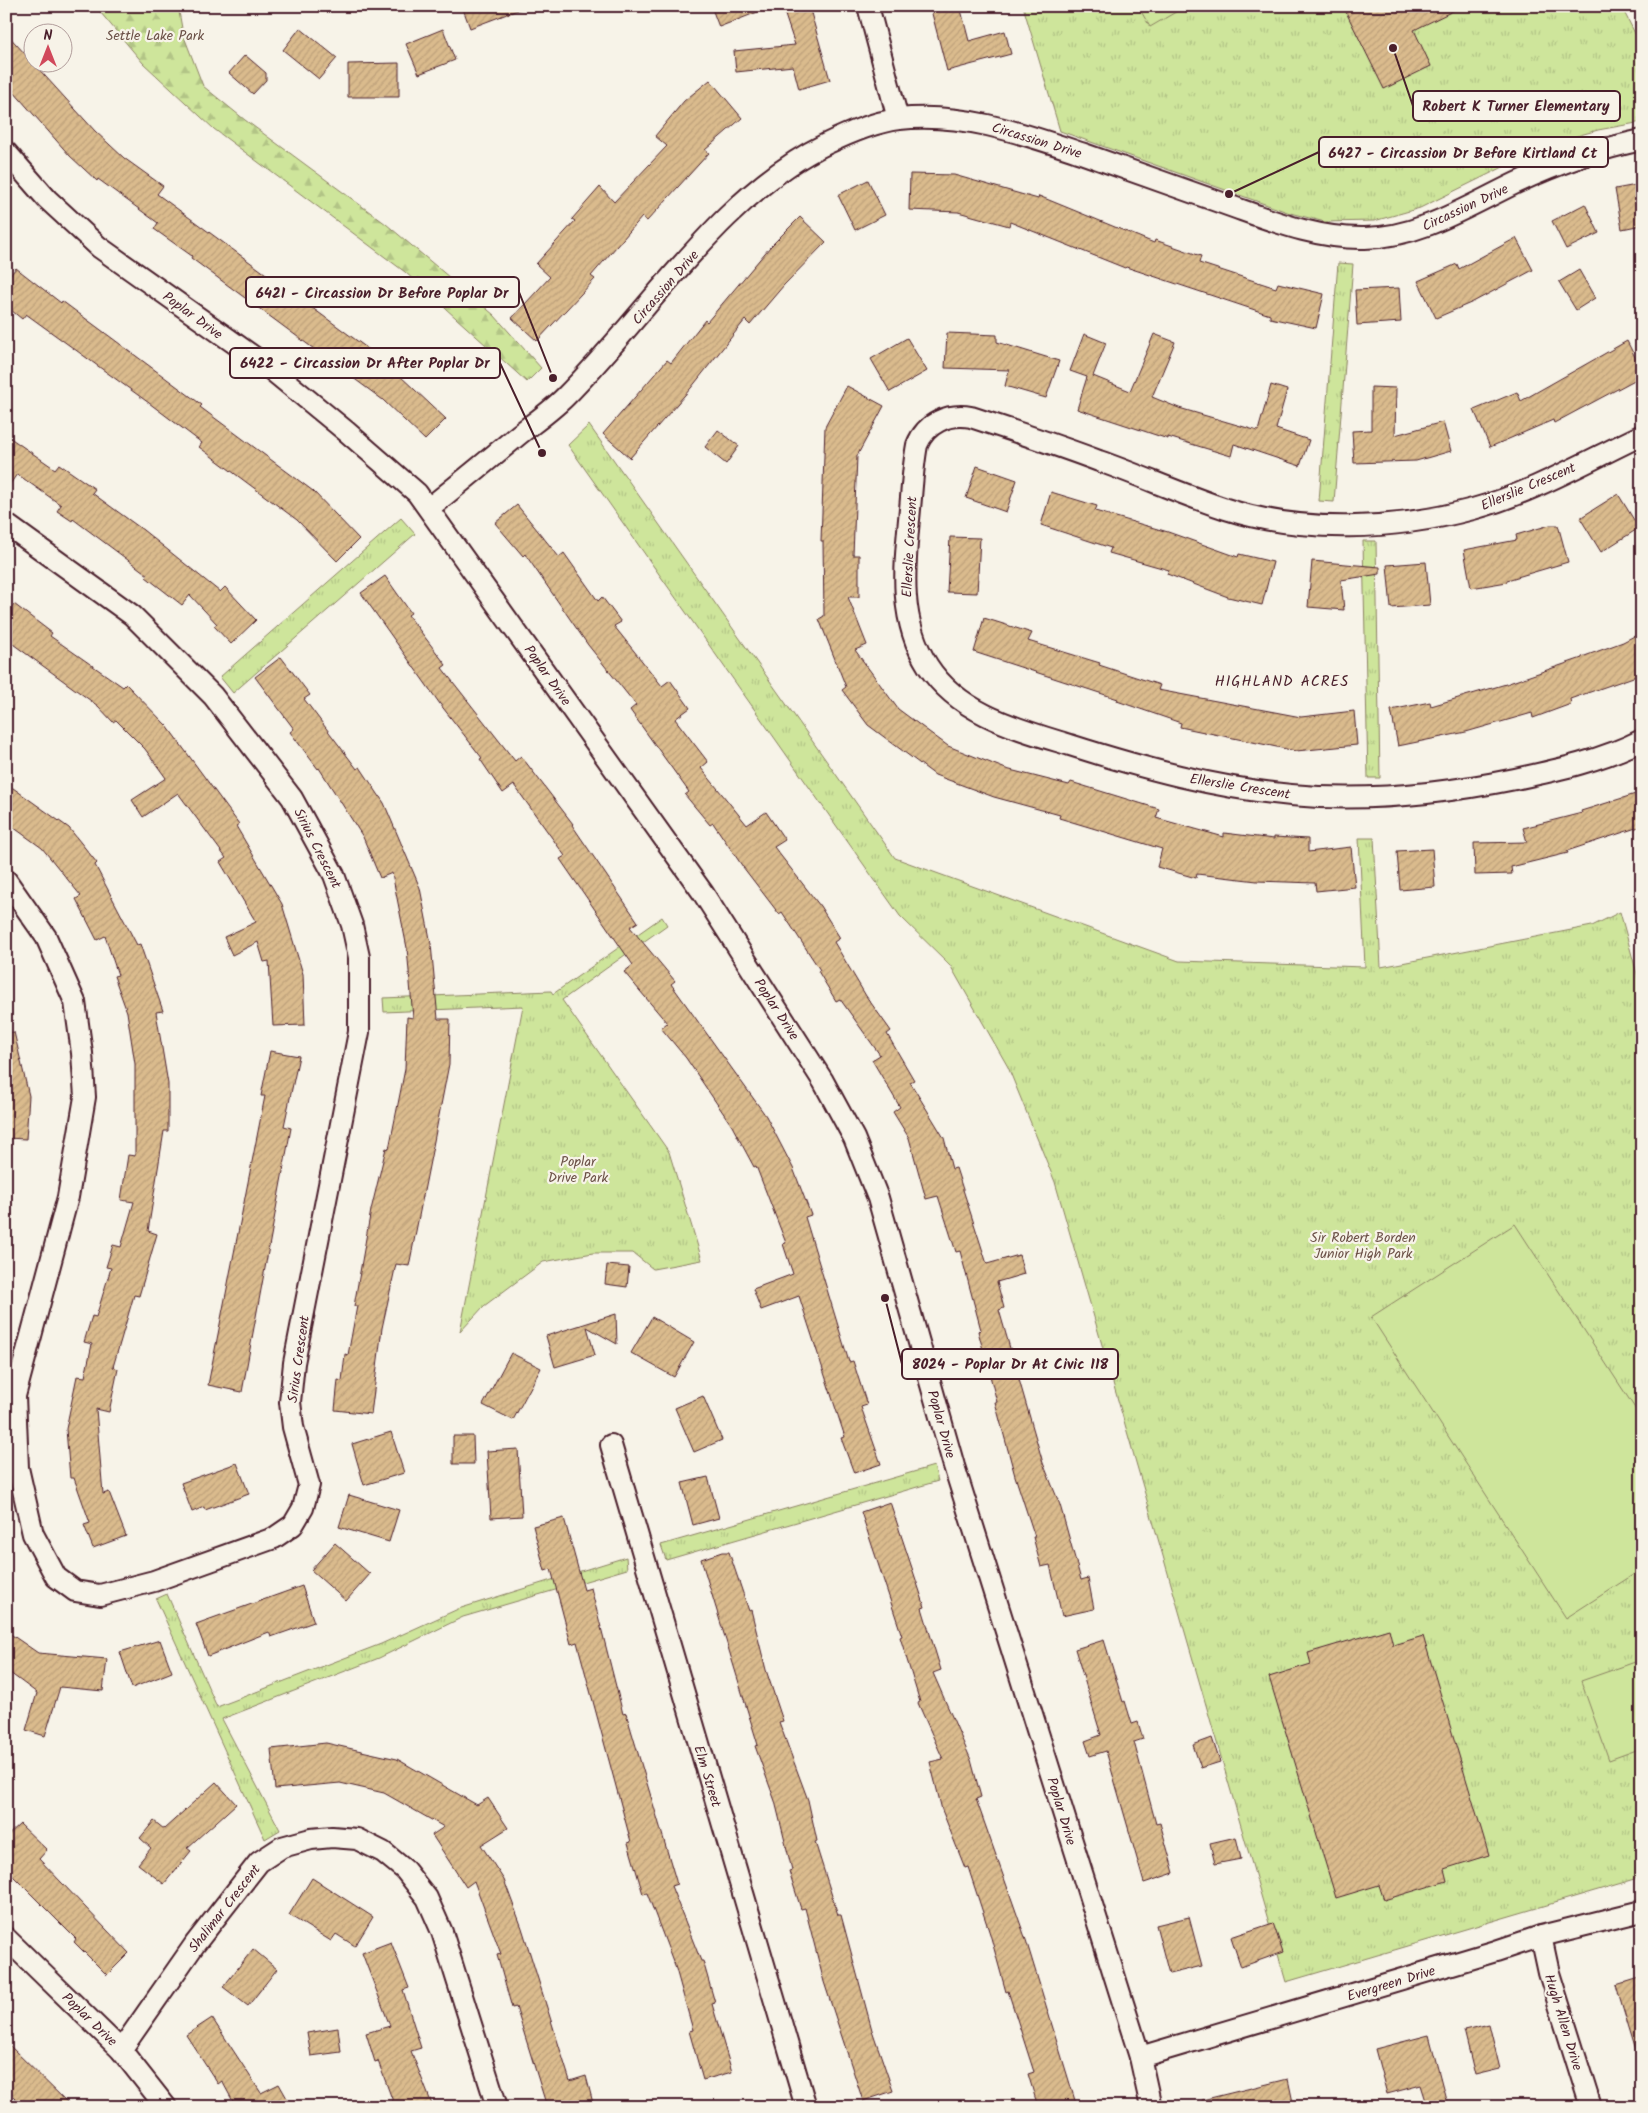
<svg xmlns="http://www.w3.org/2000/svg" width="1648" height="2113" font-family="Kalam,sans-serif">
  <defs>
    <pattern id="grass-tufts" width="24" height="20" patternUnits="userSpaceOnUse" patternTransform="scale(1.25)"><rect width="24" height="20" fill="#cee59b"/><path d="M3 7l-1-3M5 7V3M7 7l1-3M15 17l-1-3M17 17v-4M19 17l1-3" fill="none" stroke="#b2c486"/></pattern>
    <pattern id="forest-firs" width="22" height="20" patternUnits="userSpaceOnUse" patternTransform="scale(1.25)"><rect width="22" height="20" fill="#cee59b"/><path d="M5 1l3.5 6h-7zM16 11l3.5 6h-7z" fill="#b2c486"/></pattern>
    <pattern id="building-hatch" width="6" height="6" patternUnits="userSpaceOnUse" patternTransform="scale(1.25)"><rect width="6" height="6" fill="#dabb8d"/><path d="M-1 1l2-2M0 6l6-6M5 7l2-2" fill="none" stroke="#bda07a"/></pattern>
  </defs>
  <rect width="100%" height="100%" fill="#f7f3e8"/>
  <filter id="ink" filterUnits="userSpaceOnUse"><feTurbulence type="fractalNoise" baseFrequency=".02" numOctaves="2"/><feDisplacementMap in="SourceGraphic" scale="10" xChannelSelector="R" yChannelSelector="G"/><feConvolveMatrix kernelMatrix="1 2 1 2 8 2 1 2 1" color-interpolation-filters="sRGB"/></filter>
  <g filter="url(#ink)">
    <g fill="url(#grass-tufts)" stroke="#8c8263">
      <polygon points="1023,6 1621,6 1642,47 1642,122 1598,130 1552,143 1420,208 1374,221 1325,222 1290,213 1060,131"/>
      <polygon points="1338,263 1353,264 1334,502 1319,501"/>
      <polygon points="589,425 895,858 1179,961 1365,967 1359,838 1374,838 1381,967 1592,926 1620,912 1642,992 1642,1877 1286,1982 1055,1182 1008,1067 950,965 900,916 568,445"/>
      <polygon points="401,518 415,534 233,693 220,677"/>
      <polygon points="1363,541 1376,541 1380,778 1368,778"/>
      <polygon points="662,917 667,925 562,1000 669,1152 702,1260 653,1269 633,1253 593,1253 543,1262 484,1306 460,1332 523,1006 384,1012 383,998 551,991 553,994"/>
      <polygon points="934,1466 938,1481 666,1560 661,1545"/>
      <polygon points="626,1557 627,1569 463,1617 379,1658 222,1719 280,1830 265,1839 156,1599 167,1594 217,1707 381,1644 458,1609"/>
    </g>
    <polygon fill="url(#forest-firs)" stroke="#8c8263" points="95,6 178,6 183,34 203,86 245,120 386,224 494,315 541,368 527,382 405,272 214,129 143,63"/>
    <g fill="#cee59b" stroke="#8c8263">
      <polygon points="1138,6 1186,6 1150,27"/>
      <polygon points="1515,1224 1642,1419 1642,1569 1566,1618 1371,1317"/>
      <polygon points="1638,1661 1642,1671 1642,1748 1609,1760 1581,1681"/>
    </g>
    <g fill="url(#building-hatch)" stroke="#4a1f2b">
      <polygon points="462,6 522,6 523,8 470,28"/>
      <polygon points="711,6 768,6 768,8 719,27"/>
      <polygon points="782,6 809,6 830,80 799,89 793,66 736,72 734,51 795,45"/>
      <polygon points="930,6 960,6 969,41 1005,31 1011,54 947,71"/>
      <polygon points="1343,6 1463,6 1414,30 1431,66 1384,89"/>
      <polygon points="300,28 337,58 319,79 283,50"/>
      <polygon points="443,29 455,60 419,74 406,44"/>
      <polygon points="6,33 95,131 124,158 163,186 157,194 401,373 399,375 446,419 425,440 383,400 191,258 192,256 154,229 158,223 98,179 97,181 70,156 6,83"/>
      <polygon points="245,55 266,73 266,80 253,94 229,73"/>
      <polygon points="399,63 399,97 348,97 348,64"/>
      <polygon points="710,80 742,118 705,150 709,153 647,221 642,217 591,276 595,279 537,341 512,318 550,277 536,264 575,221 572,219 600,187 614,202 667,146 655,136 684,101"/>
      <polygon points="910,174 954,175 1038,199 1039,196 1154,243 1155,240 1201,256 1199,263 1276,288 1278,283 1324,294 1316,328 1270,318 1270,315 1126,267 1125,268 1010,222 1009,226 958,212 909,210"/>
      <polygon points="868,180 885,215 855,230 838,195"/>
      <polygon points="1642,184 1642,225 1622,229 1615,189"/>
      <polygon points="1585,204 1599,233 1566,249 1552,221"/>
      <polygon points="800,217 826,242 784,285 750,325 745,320 691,388 630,458 603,434 667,360 671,363 705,320 707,322 770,247"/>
      <polygon points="1516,238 1533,270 1473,302 1436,318 1418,281 1457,264 1459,269"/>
      <polygon points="16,268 61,303 62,301 202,405 200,407 313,491 359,539 337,561 297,520 199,447 202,443 149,403 26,314 22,319 6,306 6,280"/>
      <polygon points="1579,270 1595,298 1576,310 1559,282"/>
      <polygon points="1399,288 1401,322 1357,325 1355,290"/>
      <polygon points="947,333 997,335 997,342 1059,361 1046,398 1005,386 1009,370 945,368"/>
      <polygon points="1084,334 1106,343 1093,376 1130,391 1154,334 1175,342 1152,397 1179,408 1258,431 1271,385 1287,390 1276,429 1309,440 1300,466 1234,444 1231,456 1168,437 1168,439 1077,409 1087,377 1070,371"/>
      <polygon points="907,338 927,371 890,392 871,359"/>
      <polygon points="1627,341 1642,371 1642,376 1554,423 1553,420 1490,447 1474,410 1517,392 1521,401"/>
      <polygon points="847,386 884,406 857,456 853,555 859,555 859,597 848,597 867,645 855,650 898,709 948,746 1006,769 1069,785 1071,782 1159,809 1156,818 1224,837 1224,833 1274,839 1274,837 1308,839 1308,852 1351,847 1355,887 1316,891 1315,883 1257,881 1197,874 1196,878 1157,867 1162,849 1059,818 1060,815 994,797 935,775 868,725 842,690 846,687 819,619 824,616 823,541 821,541 825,427"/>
      <polygon points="1371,387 1396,388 1395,435 1443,422 1451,451 1416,461 1354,463 1352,431 1371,430"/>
      <polygon points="718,430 739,446 726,464 705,447"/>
      <polygon points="6,435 55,469 59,464 95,489 92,493 143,530 220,592 225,587 256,620 231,644 214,626 217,624 190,595 182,605 146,577 148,575 73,519 72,521 57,511 61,505 17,474 6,490"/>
      <polygon points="977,466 1017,480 1006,512 966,498"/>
      <polygon points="1051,492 1097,506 1095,511 1168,532 1238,557 1239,554 1273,562 1262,605 1228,597 1167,574 1169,570 1109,553 1111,548 1041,525"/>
      <polygon points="1618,494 1639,528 1601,552 1580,518"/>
      <polygon points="517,505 559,557 564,553 598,601 602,597 621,622 614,626 662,686 670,680 690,708 675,719 708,762 701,768 747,825 766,812 785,840 774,847 820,906 840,938 834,942 866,996 891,1031 887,1034 914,1080 910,1082 944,1138 952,1169 956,1168 987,1264 1019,1255 1024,1274 997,1282 1004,1308 999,1310 1043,1463 1060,1505 1081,1580 1088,1578 1094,1609 1062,1616 1050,1565 1041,1567 1033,1537 1035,1537 1015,1476 995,1402 997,1402 978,1331 981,1330 960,1251 956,1252 938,1196 926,1199 909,1138 893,1112 900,1107 872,1060 880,1055 840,999 836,1001 818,971 820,970 782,912 779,914 743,867 713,823 710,825 685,795 689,792 630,710 636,705 588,645 525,554 523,556 495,523"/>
      <polygon points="1550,525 1558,525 1568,562 1507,580 1507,582 1471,588 1464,550 1517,540 1516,535"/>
      <polygon points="950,537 980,538 977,593 947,592"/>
      <polygon points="1312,561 1380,567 1380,574 1341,580 1344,610 1308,607"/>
      <polygon points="1426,562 1430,605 1391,608 1387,565"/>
      <polygon points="385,576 411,613 408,615 446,665 442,668 515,761 521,756 573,824 572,825 638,922 630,927 675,981 671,984 766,1116 793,1168 811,1215 805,1217 849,1362 853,1361 867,1405 861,1407 881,1464 854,1473 841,1438 845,1437 799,1296 761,1310 753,1289 793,1274 783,1244 786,1243 756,1166 754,1167 732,1126 686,1058 661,1028 667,1023 624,972 633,965 560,859 565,856 514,785 503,793 480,759 482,758 440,704 361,593"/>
      <polygon points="14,604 52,633 50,636 123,687 126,684 167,726 239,824 236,826 282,904 303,974 305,1025 273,1026 269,961 264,962 258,942 232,955 224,937 256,922 220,862 226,858 178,793 143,817 132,800 166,778 145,749 116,720 113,722 98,706 6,639 6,614"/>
      <polygon points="984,618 1032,633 1028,641 1100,663 1099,665 1160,685 1158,690 1301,717 1354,711 1357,745 1296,751 1180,727 1181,723 1117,701 1118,699 974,652"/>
      <polygon points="1642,632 1642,674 1570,699 1571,704 1533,718 1532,713 1466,732 1398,746 1391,710 1430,702 1431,706 1506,684 1582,658 1582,657 1623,642"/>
      <polygon points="281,657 310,695 304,699 357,769 360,767 384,803 420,888 431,944 438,1019 450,1019 449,1064 434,1141 409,1266 396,1264 382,1328 371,1414 335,1410 338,1380 342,1381 345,1354 348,1355 357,1306 354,1306 371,1210 386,1148 389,1149 405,1069 407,1017 413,1018 407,948 392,873 380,878 363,837 319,768 318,769 290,732 294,729 255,677"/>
      <polygon points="6,783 69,828 97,863 95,865 137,945 140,944 163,1011 156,1012 168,1084 168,1131 164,1131 148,1231 157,1234 139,1296 134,1295 113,1367 118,1369 109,1412 96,1409 103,1494 109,1492 126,1536 93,1548 84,1525 90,1523 74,1478 70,1478 66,1429 77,1376 85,1377 92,1344 84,1342 92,1316 96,1317 111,1268 106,1267 113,1245 121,1247 134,1202 121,1200 128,1155 135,1156 135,1064 127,1012 114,976 118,975 105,936 97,940 76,899 81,896 42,848 6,822"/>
      <polygon points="1642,792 1642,826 1567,851 1568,853 1511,867 1512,874 1475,875 1474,843 1527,842 1523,828 1582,813 1581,811"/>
      <polygon points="1432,849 1435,887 1400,890 1397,851"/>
      <polygon points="14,1032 29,1096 26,1139 6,1138 6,1033"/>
      <polygon points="270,1051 299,1056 284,1126 291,1128 242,1392 208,1385 265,1096 261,1096"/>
      <polygon points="607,1265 629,1267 627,1287 605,1284"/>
      <polygon points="616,1314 617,1344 587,1327 595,1355 555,1367 546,1336"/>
      <polygon points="652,1317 694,1342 674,1377 631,1353"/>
      <polygon points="511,1353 541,1368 513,1420 483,1405"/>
      <polygon points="703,1396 722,1440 694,1452 675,1408"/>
      <polygon points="391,1432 404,1473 364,1485 352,1444"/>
      <polygon points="453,1436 473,1436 474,1464 453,1464"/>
      <polygon points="518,1449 522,1516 491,1518 487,1451"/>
      <polygon points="237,1463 249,1494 205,1510 204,1507 192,1512 181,1483"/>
      <polygon points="708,1477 719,1518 693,1525 682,1483"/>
      <polygon points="349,1495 399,1510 389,1542 339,1527"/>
      <polygon points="890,1502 925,1607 922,1608 941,1670 933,1673 971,1760 981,1797 976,1799 1026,1940 1077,2107 1038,2107 1028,2074 1034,2072 1008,1991 1006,1992 990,1934 968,1867 965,1868 942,1810 930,1762 943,1759 918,1703 920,1702 900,1637 902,1636 861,1512"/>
      <polygon points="564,1518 584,1590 591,1588 623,1714 626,1713 677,1884 671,1886 701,1961 703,1961 715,2003 712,2004 732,2072 703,2080 689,2031 693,2030 676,1969 647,1893 643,1894 628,1843 631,1842 577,1642 571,1644 551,1569 545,1571 533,1526"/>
      <polygon points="335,1543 370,1574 346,1601 311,1570"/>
      <polygon points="722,1552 729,1552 749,1611 751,1610 766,1670 783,1721 779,1722 808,1800 817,1841 815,1842 838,1915 841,1915 872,2030 893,2091 863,2101 824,1982 805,1908 801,1909 789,1871 792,1870 775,1801 755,1746 758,1745 701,1559"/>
      <polygon points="302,1586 314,1622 271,1637 269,1632 208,1656 196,1624"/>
      <polygon points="1389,1629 1393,1645 1423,1636 1489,1855 1444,1869 1447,1881 1384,1900 1379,1885 1336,1898 1269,1677 1311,1664 1308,1653"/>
      <polygon points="6,1631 38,1653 107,1659 103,1691 60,1687 45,1736 26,1730 37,1693 6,1670"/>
      <polygon points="160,1640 172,1672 132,1688 120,1652"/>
      <polygon points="1104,1640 1123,1702 1125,1701 1132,1724 1138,1722 1143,1739 1134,1742 1156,1824 1160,1823 1174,1873 1144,1883 1106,1751 1090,1756 1085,1741 1101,1735 1075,1649"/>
      <polygon points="1212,1738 1220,1762 1201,1768 1193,1745"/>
      <polygon points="326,1743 397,1759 477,1805 488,1798 508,1828 481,1845 504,1880 522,1928 570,2081 586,2076 594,2107 547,2107 516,2007 512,2008 497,1955 501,1954 474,1881 466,1887 432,1835 444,1827 384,1793 340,1783 275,1789 271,1749"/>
      <polygon points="216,1782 236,1804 187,1848 191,1851 164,1884 138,1864 151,1848 140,1838 154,1821 164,1829"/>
      <polygon points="20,1824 47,1850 39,1859 129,1953 107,1975 74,1942 76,1939 6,1869 6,1837"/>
      <polygon points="1236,1837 1241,1859 1215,1864 1210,1843"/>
      <polygon points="312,1878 373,1917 355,1946 336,1934 331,1941 289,1915"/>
      <polygon points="1189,1917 1202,1966 1169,1974 1156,1925"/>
      <polygon points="1273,1923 1283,1952 1241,1967 1231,1937"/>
      <polygon points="391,1942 409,1988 403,1990 421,2048 411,2051 433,2107 395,2107 378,2061 375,2062 366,2033 390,2026 362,1953"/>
      <polygon points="253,1949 277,1969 248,2006 223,1987"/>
      <polygon points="1642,1977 1642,2054 1637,2054 1616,1985"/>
      <polygon points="212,2018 261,2093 279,2084 292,2107 236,2107 222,2081 218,2084 186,2035"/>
      <polygon points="1489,2024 1500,2069 1475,2075 1464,2030"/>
      <polygon points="338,2028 341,2052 311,2056 307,2033"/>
      <polygon points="1429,2035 1448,2107 1428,2107 1421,2085 1387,2094 1375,2049"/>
      <polygon points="6,2042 72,2107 24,2107 6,2089"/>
      <polygon points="1288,2079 1294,2107 1203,2107 1202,2100"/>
    </g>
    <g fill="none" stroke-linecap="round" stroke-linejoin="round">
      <defs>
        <g id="minor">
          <polyline points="868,6 898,119"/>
          <polyline points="6,152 47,199 99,247 268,367 347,432 417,493 703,893 823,1081 854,1138 878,1198 954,1466 1140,2057 1151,2107"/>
          <path d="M1642,435C1587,461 1532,493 1473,509C1395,530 1303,534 1226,509C1183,495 1142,476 1099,461C1057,445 1014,431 971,417C948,413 926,423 917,445C913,466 912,488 910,509C905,563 897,618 928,666C959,714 1018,729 1070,745C1142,768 1216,788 1291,795C1365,802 1442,794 1515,779C1558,770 1603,760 1642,740"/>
          <path d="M429,508C458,485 487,461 516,437C532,424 550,412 565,397C647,315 721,195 826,144C849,133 874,122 899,119C964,112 1024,134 1084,154C1135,172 1185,190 1236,208C1278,223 1320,239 1365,238C1420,237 1468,206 1516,183C1557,164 1598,149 1642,140"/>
          <polyline points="6,524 132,615 213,696 292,798 334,875 352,925 359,957 359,1032 294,1363 290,1402 293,1427 309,1485 303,1508 293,1525 274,1538 154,1581 100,1595 75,1591 56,1577 33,1534 18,1468 15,1396 68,1197 85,1097 82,1053 75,1002 46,937 6,880"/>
          <polyline points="611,1445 806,2107"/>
          <polyline points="1541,1936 1549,1973 1591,2107"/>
          <polyline points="6,1938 121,2050 166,2107"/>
          <polyline points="121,2050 195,1944 259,1862 282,1847 311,1839 332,1837 357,1839 383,1852 405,1870 427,1898 442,1932 497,2107"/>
          <polyline points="1140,2057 1496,1951 1541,1936 1642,1911"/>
        </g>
      </defs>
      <use href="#minor" stroke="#4a1f2b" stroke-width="24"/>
      <use href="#minor" stroke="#f7f3e8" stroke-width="20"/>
    </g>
  </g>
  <g text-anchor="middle" stroke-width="4.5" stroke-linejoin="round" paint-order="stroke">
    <g font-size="14" fill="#6b5047" stroke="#f7f3e8">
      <text x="155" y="40">Settle Lake Park</text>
      <text x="578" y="1166">Poplar<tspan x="578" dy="16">Drive Park</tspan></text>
      <text x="1363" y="1242">Sir Robert Borden<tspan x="1363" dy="16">Junior High Park</tspan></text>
    </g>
    <g font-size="14" fill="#4a1f2b" stroke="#f7f3e8">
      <text transform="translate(1037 140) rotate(17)" y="5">Circassion Drive</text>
      <text transform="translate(1465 207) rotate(-25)" y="5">Circassion Drive</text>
      <text transform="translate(665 287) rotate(-49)" y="5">Circassion Drive</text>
      <text transform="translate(193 315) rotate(36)" y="5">Poplar Drive</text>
      <text transform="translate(1528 486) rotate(-23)" y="5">Ellerslie Crescent</text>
      <text transform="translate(909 547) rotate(-87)" y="5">Ellerslie Crescent</text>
      <text transform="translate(548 675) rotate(55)" y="5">Poplar Drive</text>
      <text transform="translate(1240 786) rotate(9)" y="5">Ellerslie Crescent</text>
      <text transform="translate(318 848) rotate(63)" y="5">Sirius Crescent</text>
      <text transform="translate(777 1009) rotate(57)" y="5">Poplar Drive</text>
      <text transform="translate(298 1359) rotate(-82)" y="5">Sirius Crescent</text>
      <text transform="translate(942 1424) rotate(74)" y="5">Poplar Drive</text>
      <text transform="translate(708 1776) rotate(73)" y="5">Elm Street</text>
      <text transform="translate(1062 1811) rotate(73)" y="5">Poplar Drive</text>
      <text transform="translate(224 1908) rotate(-52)" y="5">Shalimar Crescent</text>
      <text transform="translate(1391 1983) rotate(-17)" y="5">Evergreen Drive</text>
      <text transform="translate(90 2019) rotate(44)" y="5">Poplar Drive</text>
      <text transform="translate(1564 2022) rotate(73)" y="5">Hugh Allen Drive</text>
    </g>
    <g font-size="15" letter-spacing="1" fill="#4a1f2b" stroke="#f7f3e8">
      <text x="1282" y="686">HIGHLAND ACRES</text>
    </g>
  </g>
  <path fill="none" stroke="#4a1f2b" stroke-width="2" d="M1393 48L1413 106M1229 194L1319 152M553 378L519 292M542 453L500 363M885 1298L902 1364"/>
  <g fill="#4a1f2b" stroke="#f7f3e8" stroke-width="2">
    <circle cx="1393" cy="48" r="5"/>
    <circle cx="1229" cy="194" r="5"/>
    <circle cx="553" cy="378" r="5"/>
    <circle cx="542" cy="453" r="5"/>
    <circle cx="885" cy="1298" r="5"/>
  </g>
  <g fill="#f7f3e8" stroke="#4a1f2b" stroke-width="2">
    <rect x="1413" y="91" width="207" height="30" rx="5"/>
    <rect x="1319" y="137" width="289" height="30" rx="5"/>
    <rect x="246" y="277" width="273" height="30" rx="5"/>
    <rect x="230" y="348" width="270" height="30" rx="5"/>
    <rect x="902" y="1349" width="216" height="30" rx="5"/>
  </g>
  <g font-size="15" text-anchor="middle" font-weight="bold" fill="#4a1f2b">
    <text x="1516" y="111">Robert K Turner Elementary</text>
    <text x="1463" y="158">6427 - Circassion Dr Before Kirtland Ct</text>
    <text x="382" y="298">6421 - Circassion Dr Before Poplar Dr</text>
    <text x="365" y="368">6422 - Circassion Dr After Poplar Dr</text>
    <text x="1010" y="1369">8024 - Poplar Dr At Civic 118</text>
  </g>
  <rect width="1648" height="2113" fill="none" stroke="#f7f3e8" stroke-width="25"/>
  <rect x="12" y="12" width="1623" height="2088" fill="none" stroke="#4a1f2b" stroke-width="2" filter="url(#ink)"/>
  <g transform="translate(48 48)"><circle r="24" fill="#f7f3e8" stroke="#b29e9c"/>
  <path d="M0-4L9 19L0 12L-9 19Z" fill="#d1495b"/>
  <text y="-8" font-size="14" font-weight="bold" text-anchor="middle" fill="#4a1f2b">N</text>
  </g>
</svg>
